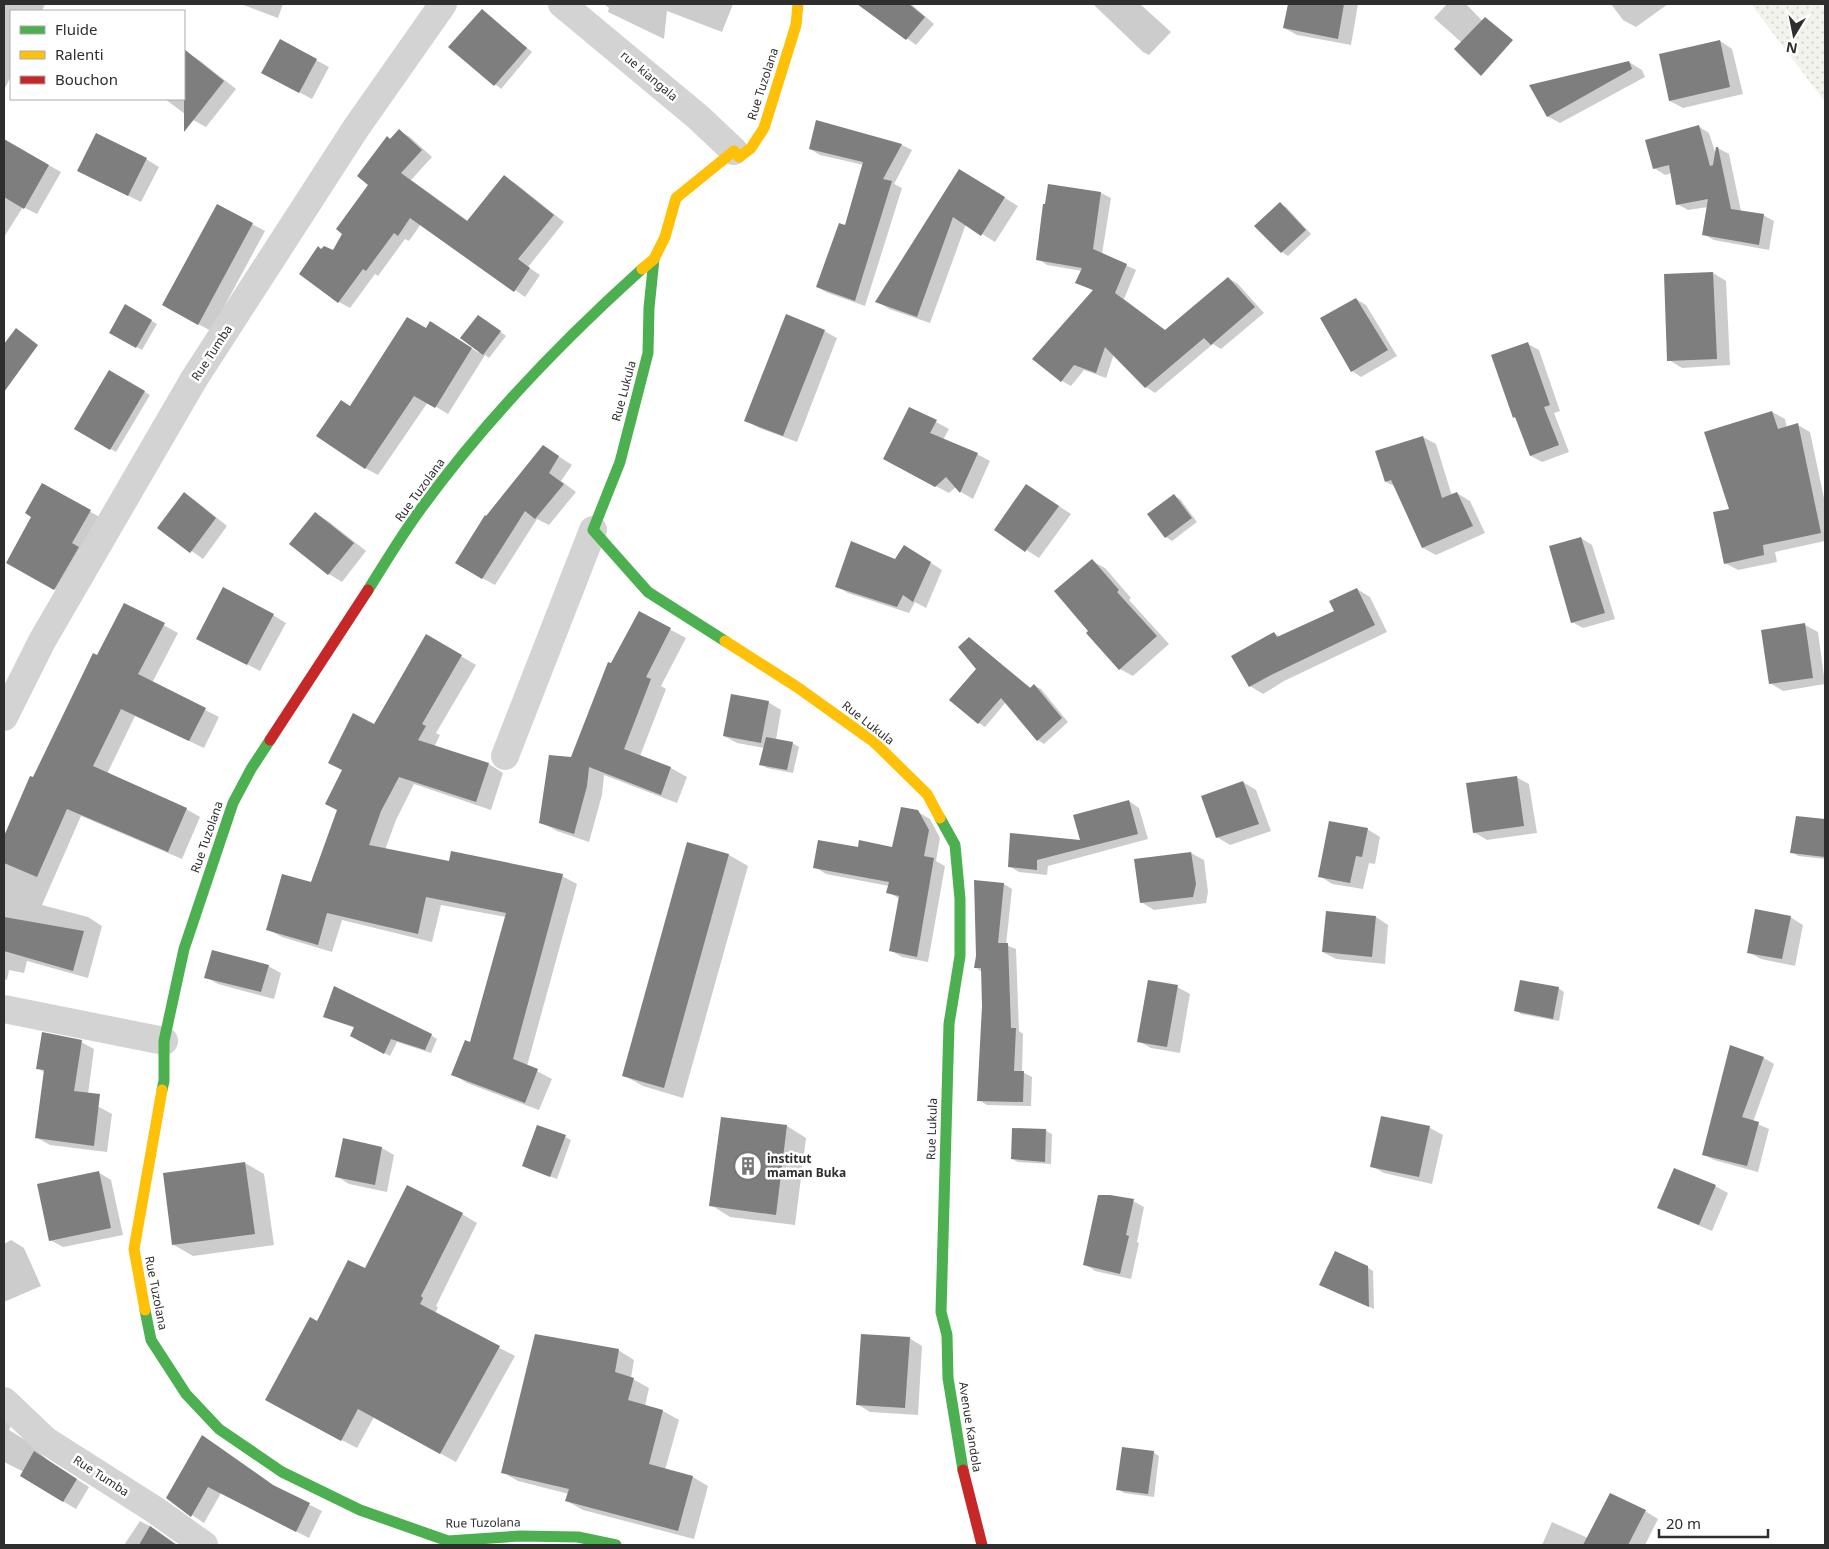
<svg xmlns="http://www.w3.org/2000/svg" width="1829" height="1549" font-family="'Noto Sans',sans-serif">
  <defs>
    <pattern id="grass-dots" width="8" height="8" patternUnits="userSpaceOnUse" patternTransform="scale(1.25)"><rect width="8" height="8" fill="#f2f3ec"/><path d="M2 2h.1M6 6h.1" fill="none" stroke="#d0d1cb" stroke-width="1.8" stroke-linecap="round"/></pattern>
  </defs>
  <rect width="100%" height="100%" fill="#fff"/>
  <polygon fill="url(#grass-dots)" points="1751,4 1825,4 1825,102"/>
  <g fill="#0003">
    <polygon points="4,4 45,4 42,11 11,11 11,76 4,90"/>
    <polygon points="241,4 283,4 278,18"/>
    <polygon points="604,4 733,4 722,32 667,11 664,39 608,12 609,8"/>
    <polygon points="867,4 911,4 934,24 916,45 864,7"/>
    <polygon points="1093,4 1140,4 1171,32 1149,55 1143,52"/>
    <polygon points="1289,4 1358,4 1351,45 1297,35 1284,28"/>
    <polygon points="1447,4 1466,4 1492,31 1470,50 1434,18"/>
    <polygon points="1611,4 1668,4 1636,27 1623,20"/>
    <polygon points="482,10 532,52 501,89 450,47"/>
    <polygon points="1720,41 1732,49 1743,94 1683,108 1670,101 1660,55"/>
    <polygon points="187,53 199,60 236,89 206,127 193,120 165,99 184,99 184,57"/>
    <polygon points="316,60 329,67 312,99 276,80"/>
    <polygon points="1629,62 1642,70 1645,77 1560,123 1547,116"/>
    <polygon points="817,122 902,145 912,150 894,184 902,188 865,306 828,293 817,287 846,227 864,165 820,155 810,149"/>
    <polygon points="1698,126 1709,133 1716,155 1718,148 1729,154 1741,211 1763,215 1774,221 1769,250 1714,240 1703,234 1708,207 1688,210 1677,204 1672,173 1665,175 1654,168"/>
    <polygon points="399,131 410,137 432,157 411,180 468,221 504,177 515,183 564,222 528,267 540,275 525,297 421,224 409,241 405,239 378,276 375,274 350,308 339,302 322,250 333,252 370,184 387,137 391,139"/>
    <polygon points="4,140 61,172 37,214 23,207 4,237"/>
    <polygon points="146,159 159,167 141,202 92,178"/>
    <polygon points="972,178 1018,206 995,242 966,224 930,323 889,309 877,301"/>
    <polygon points="1050,186 1101,193 1111,198 1102,254 1136,270 1124,299 1166,331 1228,278 1238,284 1264,313 1221,349 1213,344 1155,393 1146,387 1114,354 1106,378 1084,370 1071,386 1062,381 1094,291 1077,282 1082,271 1047,265 1038,259"/>
    <polygon points="1280,204 1286,207 1311,234 1288,256 1282,252"/>
    <polygon points="252,224 265,231 211,331 176,312"/>
    <polygon points="1713,273 1726,281 1730,365 1682,368 1669,360"/>
    <polygon points="1356,299 1366,305 1397,356 1361,377 1352,371"/>
    <polygon points="126,306 157,324 142,350 111,332"/>
    <polygon points="484,320 506,336 489,358 485,355 448,414 428,402 378,475 365,468 350,407 427,329 443,330 479,353"/>
    <polygon points="824,331 837,338 797,442 759,428 746,420"/>
    <polygon points="1528,344 1539,350 1560,411 1554,413 1569,452 1542,462 1531,456 1516,418 1514,417"/>
    <polygon points="110,371 150,395 116,452 76,428"/>
    <polygon points="1772,412 1785,419 1787,428 1798,425 1810,432 1825,503 1825,541 1775,552 1777,562 1738,570 1725,563 1730,510"/>
    <polygon points="936,422 949,429 943,440 977,454 990,461 973,499 961,492 956,487 949,493 897,466"/>
    <polygon points="1423,437 1436,444 1452,496 1457,493 1470,501 1485,533 1436,555 1423,548 1396,487 1386,482"/>
    <polygon points="543,446 572,465 561,481 576,492 549,525 537,519 495,585 482,578 487,518"/>
    <polygon points="43,485 103,519 67,596 7,562 33,517"/>
    <polygon points="1027,485 1071,514 1039,558 995,530"/>
    <polygon points="184,494 196,501 227,526 203,559 159,528"/>
    <polygon points="1174,496 1180,499 1197,522 1172,541 1166,537 1149,514"/>
    <polygon points="316,514 328,521 366,551 342,582 329,574 291,544"/>
    <polygon points="1581,538 1592,545 1615,619 1583,628 1572,622"/>
    <polygon points="917,554 942,570 926,608 915,602 909,613 848,593 836,586 895,561"/>
    <polygon points="1092,561 1105,568 1131,598 1129,600 1169,644 1133,676 1120,669 1088,633 1090,631"/>
    <polygon points="1357,589 1370,597 1387,632 1284,681 1263,694 1250,686 1274,633 1280,637 1335,611"/>
    <polygon points="125,604 178,633 152,683 219,717 204,748 135,716 107,774 186,809 200,817 182,859 81,816 42,905 88,917 102,926 88,978 27,961 24,973 9,970 7,980 4,979 4,840 31,777 33,778"/>
    <polygon points="639,613 686,638 661,686 666,689 640,756 671,768 687,777 677,803 604,775 602,795 589,842 557,831 541,822 572,759 612,665"/>
    <polygon points="273,615 286,623 260,671 211,645"/>
    <polygon points="1805,625 1818,632 1825,684 1783,691 1770,683"/>
    <polygon points="427,636 476,665 436,733 440,735 434,747 489,764 503,773 491,810 414,784 396,820 385,850 450,862 562,876 577,884 527,1066 552,1079 539,1110 467,1083 453,1074 471,1044 506,917 441,905 432,942 342,920 332,952 282,937 267,929 311,883 374,725"/>
    <polygon points="969,638 1031,688 1035,686 1041,689 1068,722 1044,744 1038,740 1006,702 985,727 979,723 978,669"/>
    <polygon points="768,702 781,710 776,740 792,743 799,747 793,773 767,768 761,764 764,748 737,743 724,736"/>
    <polygon points="1516,777 1529,784 1537,833 1487,840 1474,832"/>
    <polygon points="1243,782 1256,790 1271,831 1230,845 1217,837"/>
    <polygon points="1129,801 1139,808 1148,839 1048,866 1047,875 1019,872 1009,866 1082,841"/>
    <polygon points="918,812 930,819 940,838 936,861 945,866 928,962 902,957 890,950 900,899 888,892 889,886 826,874 815,867 893,848"/>
    <polygon points="1797,817 1825,821 1825,859 1798,856 1792,852"/>
    <polygon points="1367,829 1380,837 1375,864 1369,863 1363,889 1332,884 1320,876"/>
    <polygon points="688,844 729,855 748,866 683,1098 643,1086 623,1075"/>
    <polygon points="1191,853 1204,860 1208,892 1206,903 1154,910 1141,902 1136,860"/>
    <polygon points="1004,884 1012,889 1006,945 1016,949 1019,1031 1023,1034 1022,1072 1032,1077 1031,1106 987,1105 979,1100 983,1006 982,972 975,967 977,956"/>
    <polygon points="1376,917 1388,925 1385,964 1336,959 1323,952"/>
    <polygon points="1790,917 1803,925 1795,966 1761,959 1748,952"/>
    <polygon points="268,966 281,973 274,999 218,984 206,977"/>
    <polygon points="1177,987 1190,994 1180,1053 1151,1048 1138,1041"/>
    <polygon points="1558,988 1564,992 1559,1021 1521,1014 1515,1010"/>
    <polygon points="324,1016 431,1035 437,1039 431,1053 397,1042 390,1056 351,1035 355,1028"/>
    <polygon points="81,1042 94,1049 87,1102 38,1068"/>
    <polygon points="1764,1058 1774,1064 1753,1122 1769,1129 1758,1172 1714,1160 1703,1154"/>
    <polygon points="99,1107 112,1114 107,1152 50,1145 37,1138 40,1115"/>
    <polygon points="1382,1118 1430,1128 1443,1135 1432,1184 1384,1173 1371,1166"/>
    <polygon points="787,1126 806,1138 795,1225 730,1217 711,1205"/>
    <polygon points="1013,1129 1046,1131 1052,1134 1051,1164 1018,1162 1012,1159"/>
    <polygon points="565,1137 571,1140 557,1179 523,1166"/>
    <polygon points="382,1148 394,1155 387,1192 349,1184 336,1176"/>
    <polygon points="245,1163 264,1174 274,1245 193,1256 174,1245"/>
    <polygon points="98,1172 111,1180 123,1235 63,1247 50,1240"/>
    <polygon points="1715,1186 1728,1193 1712,1231 1672,1214 1659,1207"/>
    <polygon points="1133,1201 1144,1207 1137,1242 1139,1243 1131,1279 1095,1271 1085,1264"/>
    <polygon points="462,1214 477,1223 436,1306 438,1307 435,1314 515,1356 456,1462 374,1417 357,1448 282,1409 318,1323 366,1270"/>
    <polygon points="11,1240 24,1248 41,1286 4,1302 4,1244"/>
    <polygon points="1367,1267 1373,1271 1374,1309 1327,1288"/>
    <polygon points="909,1338 922,1346 918,1415 870,1412 857,1404"/>
    <polygon points="618,1350 634,1360 631,1378 649,1388 645,1406 663,1411 679,1420 665,1470 693,1477 708,1486 694,1539 583,1510 567,1501 569,1494 518,1481 502,1472"/>
    <polygon points="4,1418 11,1426 9,1430 25,1440 50,1462 89,1487 76,1509 21,1476 24,1472 4,1462"/>
    <polygon points="215,1444 280,1490 322,1511 309,1538 221,1493 204,1523 192,1515"/>
    <polygon points="1153,1452 1159,1456 1154,1497 1124,1493 1118,1489"/>
    <polygon points="1645,1511 1658,1519 1645,1545 1542,1545 1552,1522 1588,1538"/>
    <polygon points="140,1521 153,1528 178,1545 124,1545"/>
  </g>
  <g fill="#7e7e7e">
    <polygon points="857,4 909,4 925,17 906,40"/>
    <polygon points="1288,4 1344,4 1338,39 1283,28"/>
    <polygon points="482,9 527,48 494,86 448,47"/>
    <polygon points="1485,17 1513,40 1481,76 1454,49"/>
    <polygon points="280,39 317,59 299,93 261,73"/>
    <polygon points="1720,40 1730,87 1669,101 1659,54"/>
    <polygon points="184,49 224,81 184,132"/>
    <polygon points="1629,61 1632,69 1547,117 1529,85"/>
    <polygon points="816,120 902,144 883,179 892,181 855,301 816,287 839,223 845,225 863,162 809,149"/>
    <polygon points="1699,125 1710,166 1713,165 1716,147 1718,147 1731,209 1764,214 1759,245 1702,235 1708,199 1676,205 1669,165 1653,169 1645,140"/>
    <polygon points="399,129 422,150 401,173 467,221 504,175 554,215 518,259 530,268 514,292 410,218 398,236 394,233 366,271 363,269 338,303 299,274 318,246 321,249 324,246 333,250 342,234 336,229 368,185 357,176 387,136 390,139"/>
    <polygon points="96,133 147,158 128,196 77,171"/>
    <polygon points="4,139 49,165 24,209 4,197"/>
    <polygon points="959,169 1005,197 981,236 953,217 917,317 875,302"/>
    <polygon points="1048,184 1101,192 1093,249 1127,264 1115,293 1165,330 1228,277 1255,307 1211,345 1204,338 1145,388 1105,347 1096,373 1074,365 1061,382 1032,359 1093,290 1075,283 1082,268 1036,260 1043,204 1045,204"/>
    <polygon points="1280,202 1306,230 1281,253 1254,226"/>
    <polygon points="217,204 253,223 198,325 162,305"/>
    <polygon points="1713,272 1717,359 1667,361 1664,274"/>
    <polygon points="1356,298 1388,350 1351,372 1320,318"/>
    <polygon points="125,304 152,320 136,348 109,333"/>
    <polygon points="786,314 825,330 783,436 744,421"/>
    <polygon points="478,315 501,331 483,355 460,338"/>
    <polygon points="407,317 426,328 430,321 472,348 435,408 414,396 365,469 316,436 341,400 350,406"/>
    <polygon points="16,328 38,345 4,392 4,344"/>
    <polygon points="1528,342 1550,405 1544,407 1559,445 1530,456 1515,417 1513,418 1491,355"/>
    <polygon points="109,370 145,391 110,450 74,429"/>
    <polygon points="909,407 937,420 930,433 978,453 960,493 946,477 935,487 883,459"/>
    <polygon points="1772,411 1778,429 1798,423 1821,533 1763,545 1764,555 1724,564 1713,512 1729,509 1704,432"/>
    <polygon points="1423,436 1442,498 1457,492 1473,526 1422,548 1391,480 1385,482 1375,451"/>
    <polygon points="543,445 559,456 549,473 564,484 535,519 525,511 482,579 455,563 485,515 486,516"/>
    <polygon points="42,483 91,510 72,543 79,547 54,590 6,563 31,517 25,513"/>
    <polygon points="1026,484 1059,506 1025,552 994,530"/>
    <polygon points="184,492 216,518 190,553 157,528"/>
    <polygon points="1174,494 1192,518 1165,538 1147,514"/>
    <polygon points="315,512 354,543 328,575 289,544"/>
    <polygon points="1581,537 1605,613 1571,623 1549,546"/>
    <polygon points="851,541 895,559 904,545 931,562 913,602 903,595 897,607 835,587"/>
    <polygon points="1092,559 1119,590 1117,592 1157,636 1119,670 1086,633 1088,631 1054,591"/>
    <polygon points="223,587 274,614 247,665 196,639"/>
    <polygon points="1357,588 1375,625 1271,675 1249,687 1231,656 1274,632 1277,637 1334,611 1329,601"/>
    <polygon points="124,603 165,623 138,674 206,708 189,741 121,709 93,766 187,808 168,852 67,809 37,877 4,863 4,836 30,776 33,777 93,653 97,655"/>
    <polygon points="639,611 671,628 646,677 651,679 624,749 671,767 661,795 589,767 587,786 574,834 539,823 549,755 571,757 608,662 611,663"/>
    <polygon points="1805,623 1813,678 1769,684 1761,630"/>
    <polygon points="426,634 462,655 422,724 426,726 418,740 489,763 476,802 399,777 381,811 369,845 449,861 451,851 563,874 513,1059 538,1069 525,1103 451,1075 465,1040 470,1042 506,913 426,897 418,934 327,913 318,945 266,930 282,874 311,882 337,810 325,804 342,770 328,763 353,713 374,724"/>
    <polygon points="969,637 1030,688 1034,684 1062,718 1037,741 1001,698 978,724 949,700 976,669 958,647"/>
    <polygon points="731,694 769,701 761,743 723,736"/>
    <polygon points="766,737 793,742 787,770 759,765"/>
    <polygon points="1517,776 1524,826 1473,833 1466,783"/>
    <polygon points="1243,781 1259,824 1216,838 1201,796"/>
    <polygon points="1129,800 1138,834 1037,860 1037,870 1008,867 1010,833 1080,840 1073,815"/>
    <polygon points="901,807 918,810 929,830 924,856 934,858 917,957 889,951 899,896 886,893 889,882 813,868 818,840 858,847 859,840 892,847"/>
    <polygon points="1796,816 1825,819 1825,857 1790,853"/>
    <polygon points="1329,821 1368,828 1362,857 1356,856 1350,883 1318,877"/>
    <polygon points="687,842 729,854 664,1088 622,1076"/>
    <polygon points="1191,852 1196,884 1193,897 1140,903 1134,859"/>
    <polygon points="974,880 1004,883 998,943 1008,943 1011,1028 1016,1028 1014,1071 1024,1071 1023,1102 977,1101 982,1006 981,968 974,968 976,956"/>
    <polygon points="1755,909 1791,916 1782,959 1747,953"/>
    <polygon points="1326,911 1376,916 1372,957 1322,952"/>
    <polygon points="4,917 84,931 73,971 4,951"/>
    <polygon points="212,950 269,965 261,992 204,978"/>
    <polygon points="1148,980 1178,985 1167,1047 1137,1042"/>
    <polygon points="1520,980 1559,987 1553,1019 1514,1011"/>
    <polygon points="334,986 432,1034 425,1050 391,1039 384,1054 350,1036 354,1027 323,1017"/>
    <polygon points="42,1032 82,1040 74,1091 100,1094 94,1146 35,1138 44,1070 36,1069"/>
    <polygon points="1730,1045 1764,1057 1742,1117 1759,1122 1747,1166 1702,1155"/>
    <polygon points="1381,1116 1430,1126 1419,1177 1370,1167"/>
    <polygon points="721,1117 787,1125 776,1215 709,1206"/>
    <polygon points="537,1125 566,1135 550,1177 522,1166"/>
    <polygon points="1012,1128 1046,1129 1045,1162 1011,1159"/>
    <polygon points="343,1138 382,1147 375,1185 335,1177"/>
    <polygon points="245,1162 255,1234 172,1245 163,1173"/>
    <polygon points="1674,1168 1716,1185 1699,1225 1657,1208"/>
    <polygon points="99,1171 111,1228 49,1241 37,1184"/>
    <polygon points="407,1185 463,1213 421,1296 423,1298 420,1304 500,1346 440,1454 358,1409 341,1441 265,1400 310,1317 317,1321 348,1260 365,1268"/>
    <polygon points="1098,1195 1110,1195 1134,1199 1126,1235 1129,1236 1120,1274 1083,1265"/>
    <polygon points="1335,1251 1368,1266 1369,1307 1319,1285"/>
    <polygon points="535,1334 619,1349 615,1372 634,1378 628,1400 663,1410 649,1464 693,1476 678,1531 565,1501 569,1489 501,1473"/>
    <polygon points="861,1334 910,1337 905,1408 856,1405"/>
    <polygon points="202,1435 273,1485 310,1503 296,1532 208,1487 191,1517 166,1498"/>
    <polygon points="1122,1447 1154,1451 1148,1494 1116,1490"/>
    <polygon points="34,1451 77,1479 63,1502 20,1476"/>
    <polygon points="1610,1493 1646,1510 1628,1545 1583,1545"/>
    <polygon points="150,1526 175,1544 175,1545 139,1545"/>
  </g>
  <g fill="none" stroke-linecap="round" stroke-linejoin="round">
    <g stroke="#d3d3d3" stroke-width="28">
      <polyline points="562,4 698,117 734,151"/>
      <polyline points="4,717 42,641 194,379 356,128 443,4"/>
      <polyline points="505,756 593,530"/>
      <polyline points="4,1009 164,1041"/>
      <polyline points="4,1401 45,1440 155,1510 204,1545"/>
    </g>
    <g stroke="#4caf50" stroke-width="11">
      <polyline points="654,259 649,308 648,353 620,462 593,530 648,592 725,641"/>
      <path d="M368,590C385,563 401,536 420,510C483,423 562,341 642,269"/>
      <polyline points="940,818 955,845 960,899 960,956 949,1024 941,1312 947,1335 948,1378 963,1470"/>
      <polyline points="162,1090 164,1081 164,1041 184,949 233,803 251,769 270,740"/>
      <polyline points="145,1310 151,1340 186,1394 219,1429 282,1472 360,1510 448,1541 520,1536 578,1537 616,1545"/>
    </g>
    <g stroke="#ffc107" stroke-width="11">
      <polyline points="642,269 654,259 665,237 676,198 734,151 739,157 751,148 764,128 796,25 798,4"/>
      <polyline points="725,641 797,687 874,742 927,794 940,818"/>
      <polyline points="145,1310 134,1249 162,1090"/>
    </g>
    <g stroke="#c62828" stroke-width="11">
      <polyline points="270,740 368,590"/>
      <polyline points="963,1470 982,1545"/>
    </g>
  </g>
  <defs>
    <symbol id="building-ring" viewBox="-11 -11 22 22"><circle r="9.5" fill="#fff" stroke="#777" stroke-width="1.5"/><path d="M-4-6H4V6H1V3H-1V6H-4ZM-2.5-4.3h1.7v1.8h-1.7ZM.8-4.3h1.7v1.8H.8ZM-2.5-1h1.7V.8h-1.7ZM.8-1h1.7V.8H.8Z" fill="#777"/></symbol>
  </defs>
  <g fill-rule="evenodd">
    <use href="#building-ring" x="732" y="1150" width="32" height="32"/>
  </g>
  <g text-anchor="middle" stroke-width="5" stroke-linejoin="round" paint-order="stroke">
    <g font-size="12" fill="#2e2e2e" stroke="#fff">
      <text transform="translate(649 76) rotate(40)" y="4">rue kiangala</text>
      <text transform="translate(763 84) rotate(-72)" y="4">Rue Tuzolana</text>
      <text transform="translate(212 353) rotate(-57)" y="4">Rue Tumba</text>
      <text transform="translate(624 391) rotate(-75)" y="4">Rue Lukula</text>
      <text transform="translate(420 490) rotate(-54)" y="4">Rue Tuzolana</text>
      <text transform="translate(868 723) rotate(38)" y="4">Rue Lukula</text>
      <text transform="translate(207 837) rotate(-71)" y="4">Rue Tuzolana</text>
      <text transform="translate(932 1129) rotate(-88)" y="4">Rue Lukula</text>
      <text transform="translate(156 1293) rotate(79)" y="4">Rue Tuzolana</text>
      <text transform="translate(970 1427) rotate(81)" y="4">Avenue Kandola</text>
      <text transform="translate(101 1476) rotate(33)" y="4">Rue Tumba</text>
      <text transform="translate(483 1523) rotate(-1)" y="4">Rue Tuzolana</text>
    </g>
    <g font-size="12" font-weight="bold" fill="#2e2e2e" stroke="#fff" text-anchor="start">
      <text x="767" y="1163">institut<tspan x="767" dy="14">maman Buka</tspan></text>
    </g>
  </g>
  <rect width="1829" height="1549" fill="none" stroke="#2e2e2e" stroke-width="10"/>
  <rect x="10" y="10" width="175" height="90" fill="#ffffff" stroke="#ababab"/>
  <rect x="20" y="26" width="25" height="8" fill="#4caf50" stroke="#ababab"/>
  <text x="55" y="35" font-size="15" fill="#2e2e2e">Fluide</text>
  <rect x="20" y="51" width="25" height="8" fill="#ffc107" stroke="#ababab"/>
  <text x="55" y="60" font-size="15" fill="#2e2e2e">Ralenti</text>
  <rect x="20" y="76" width="25" height="8" fill="#c62828" stroke="#ababab"/>
  <text x="55" y="85" font-size="15" fill="#2e2e2e">Bouchon</text>
  <g transform="translate(1794 35) rotate(190)" stroke="#ffffff" stroke-width="4" paint-order="stroke">
  <path d="M0-4L9 19L0 12L-9 19Z" fill="#2e2e2e"/>
  <text y="-8" font-size="14" font-weight="bold" text-anchor="middle" fill="#2e2e2e">N</text>
  </g>
  <path d="M1659 1529v8h109v-8" fill="none" stroke="#2e2e2e" stroke-width="2.5"/>
  <text x="1666" y="1529" font-size="15" fill="#2e2e2e" stroke="#ffffff" stroke-width="4" paint-order="stroke">20 m</text>
</svg>
